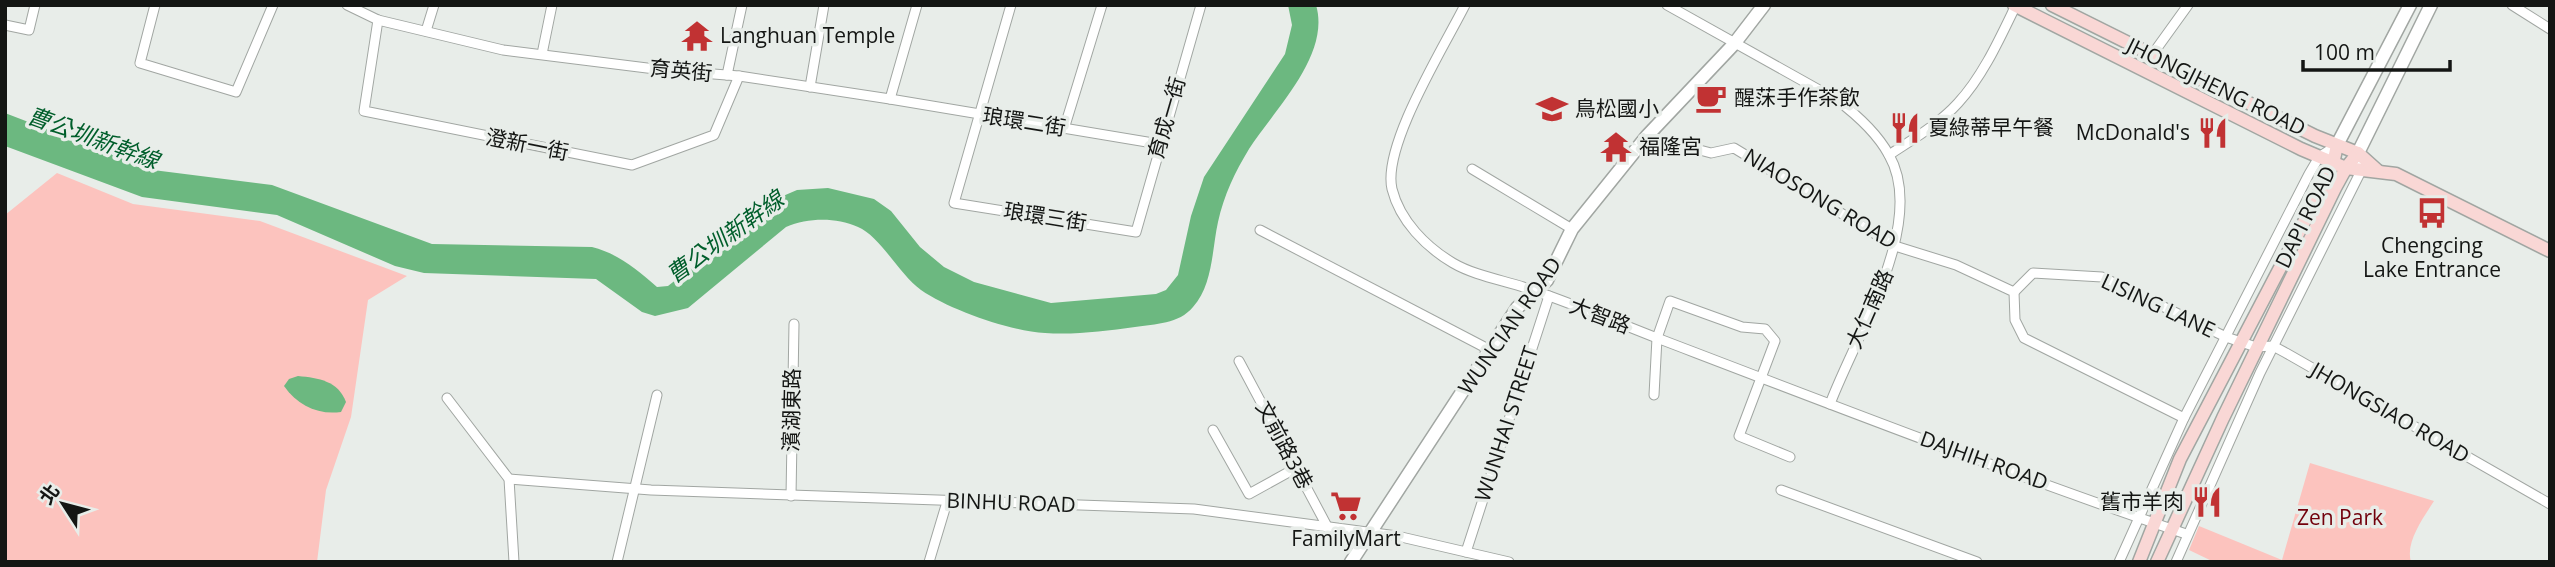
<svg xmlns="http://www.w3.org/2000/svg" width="2555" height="567" font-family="'Open Sans','Noto Sans TC',sans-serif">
  <rect width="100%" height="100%" fill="#e8ede9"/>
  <g fill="#fcc3be">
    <polygon points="57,173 133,204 260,221 407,276 368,300 351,417 326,490 317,562 5,562 5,215"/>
    <path d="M2310,463L2434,501C2424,517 2405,542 2411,562H2214L2189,550L2199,526L2282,560Z"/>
  </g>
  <g fill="#6cb880">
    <path d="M1288,5H1316C1331,55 1274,110 1249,149C1235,172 1224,195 1218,222C1212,249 1213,285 1193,307C1179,324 1155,324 1135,327C1105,331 1075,335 1045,333C1010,331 950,310 921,290C899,274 880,236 858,227C835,217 808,218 786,227L688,308L655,316L642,312L596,279L424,273L395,266L277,215L142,197L5,146V113L153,170L272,185L432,244L592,247C619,254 636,269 657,287L668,286L783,196L797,190L828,188L874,199L891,211L920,247L944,267L974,282L1051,303L1156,294L1166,290L1178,275L1191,216L1204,177L1285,54L1292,25Z"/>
    <path d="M298,376C319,378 338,381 346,402L341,412C318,415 298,406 284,386L289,379Z"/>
  </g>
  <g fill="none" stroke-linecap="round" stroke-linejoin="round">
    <defs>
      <g id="minor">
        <polyline points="155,5 140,63 236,92 273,5"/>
        <polyline points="347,5 378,20 503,50 663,70 739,76 890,99 917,5"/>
        <polyline points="1011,5 954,203 1136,232 1201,5"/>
        <path d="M1465,5C1444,47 1382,146 1392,189C1400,221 1426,247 1453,263C1477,277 1509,281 1535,291C1576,305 1616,322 1657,338C1832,405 2008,473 2186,534"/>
        <path d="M1667,5L1837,100C1857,115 1877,133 1889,155C1928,223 1854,339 1830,404"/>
        <polyline points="2512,5 2550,29"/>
        <polyline points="378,20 364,111 632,165 714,135 739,76"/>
        <polyline points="5,25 29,30 35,5"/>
        <polyline points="426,31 434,5"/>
        <polyline points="542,54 552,5"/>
        <polyline points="2152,55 2188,5"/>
        <polyline points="727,75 742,5"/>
        <polyline points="810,87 824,5"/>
        <polyline points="890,99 1159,144"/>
        <polyline points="1064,129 1102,5"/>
        <polyline points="1647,136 1711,153 1734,148 1895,246 1956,265 2014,292 2015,320 2024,338 2184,418"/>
        <path d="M1889,155C1913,139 1939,124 1958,103C1983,76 2000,38 2016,5"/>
        <polyline points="1472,169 1572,229"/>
        <polyline points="1260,230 1490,350"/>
        <polyline points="2014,292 2033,273 2102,277 2226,337 2256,347 2273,346 2286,353 2550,504"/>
        <polyline points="1239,361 1328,528"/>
        <polyline points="1654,395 1657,338 1670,301 1742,327 1765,329 1775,341 1739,436 1790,457"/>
        <polyline points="447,398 509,479 514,562"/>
        <polyline points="1213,430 1249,494 1296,468"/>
        <polyline points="509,479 651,490 1194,509 1397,536 1509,562"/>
        <polyline points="1781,490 1977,562"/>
        <polyline points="791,496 794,324"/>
        <polyline points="1466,552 1549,296"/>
        <polyline points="617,562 657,395"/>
        <polyline points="929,562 947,502"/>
        <polyline points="2119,562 2184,418 2309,174 2319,157 2337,145"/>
        <polyline points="2176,562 2260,373 2362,169 2361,165"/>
      </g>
      <g id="tertiary">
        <polyline points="2337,145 2410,5"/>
        <polyline points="2358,153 2431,5"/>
        <polyline points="1351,562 1517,308 1547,280 1572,229 1647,136 1734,44 1764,5"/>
      </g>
      <g id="secondary">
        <polyline points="2014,5 2301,149 2346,168 2396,174 2550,251"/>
        <polyline points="2052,5 2315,136 2358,153 2378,171"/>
        <polyline points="2139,562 2180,459 2325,182 2333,164 2337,145"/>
        <polyline points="2157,562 2223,418 2335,188 2346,168 2358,153"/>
      </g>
    </defs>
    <use href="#minor" stroke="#a1a6a2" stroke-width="11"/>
    <use href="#tertiary" stroke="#a1a6a2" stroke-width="15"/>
    <use href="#secondary" stroke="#a1a6a2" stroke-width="15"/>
    <use href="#minor" stroke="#fff" stroke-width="9"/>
    <use href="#tertiary" stroke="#fff" stroke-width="12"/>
    <use href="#secondary" stroke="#f9d7d5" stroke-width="12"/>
  </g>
  <defs>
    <symbol id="temple-bare" viewBox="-9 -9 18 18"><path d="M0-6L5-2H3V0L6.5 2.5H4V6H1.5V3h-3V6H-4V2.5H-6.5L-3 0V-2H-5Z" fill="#c13233" stroke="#e8ede9" stroke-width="2.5" paint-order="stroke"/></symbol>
    <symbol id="cafe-bare" viewBox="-9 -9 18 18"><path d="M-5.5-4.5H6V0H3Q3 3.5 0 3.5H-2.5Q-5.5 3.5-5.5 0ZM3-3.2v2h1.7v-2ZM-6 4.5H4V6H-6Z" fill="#c13233" stroke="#e8ede9" stroke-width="2.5" paint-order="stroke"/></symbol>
    <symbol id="school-bare" viewBox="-9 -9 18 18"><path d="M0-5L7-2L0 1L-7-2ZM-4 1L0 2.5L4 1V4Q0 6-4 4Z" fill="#c13233" stroke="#e8ede9" stroke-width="2.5" paint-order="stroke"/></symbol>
    <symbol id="restaurant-bare" viewBox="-9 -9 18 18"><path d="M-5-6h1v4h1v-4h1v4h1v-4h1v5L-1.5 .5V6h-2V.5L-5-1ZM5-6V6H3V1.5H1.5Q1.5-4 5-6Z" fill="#c13233" stroke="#e8ede9" stroke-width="2.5" paint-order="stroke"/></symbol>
    <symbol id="bus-bare" viewBox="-9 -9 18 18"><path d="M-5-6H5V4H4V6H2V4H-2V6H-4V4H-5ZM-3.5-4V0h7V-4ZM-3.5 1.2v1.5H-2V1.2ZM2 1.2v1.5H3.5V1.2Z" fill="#c13233" stroke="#e8ede9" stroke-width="2.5" paint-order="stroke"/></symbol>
    <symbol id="supermarket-bare" viewBox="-9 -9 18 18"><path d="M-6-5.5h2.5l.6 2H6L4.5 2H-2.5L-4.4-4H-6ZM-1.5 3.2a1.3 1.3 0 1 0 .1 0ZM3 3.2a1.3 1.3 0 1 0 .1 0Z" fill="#c13233" stroke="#e8ede9" stroke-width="2.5" paint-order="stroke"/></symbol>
  </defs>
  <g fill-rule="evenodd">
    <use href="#temple-bare" x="675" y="14" width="44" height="44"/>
    <use href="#cafe-bare" x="1689" y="76" width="44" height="44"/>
    <use href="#school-bare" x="1530" y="87" width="44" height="44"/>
    <use href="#restaurant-bare" x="1883" y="106" width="44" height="44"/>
    <use href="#restaurant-bare" x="2191" y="111" width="44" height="44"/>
    <use href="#temple-bare" x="1594" y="125" width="44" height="44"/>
    <use href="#bus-bare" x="2410" y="191" width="44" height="44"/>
    <use href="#restaurant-bare" x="2185" y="480" width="44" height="44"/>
    <use href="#supermarket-bare" x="1324" y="484" width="44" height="44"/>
  </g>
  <g text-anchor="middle" stroke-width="7" stroke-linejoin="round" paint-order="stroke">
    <g font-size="21" fill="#141614" stroke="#e8ede9" text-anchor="start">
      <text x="720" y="43">Langhuan Temple</text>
      <text x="1734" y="105">醒莯手作茶飲</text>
      <text x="1575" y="116">鳥松國小</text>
      <text x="1928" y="135">夏綠蒂早午餐</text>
      <text x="2190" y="140" text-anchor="end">McDonald's</text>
      <text x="1639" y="154">福隆宮</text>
      <text x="2432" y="253" text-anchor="middle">Chengcing<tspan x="2432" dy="24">Lake Entrance</tspan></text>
      <text x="2184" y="509" text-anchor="end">舊市羊肉</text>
      <text x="1346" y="546" text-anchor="middle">FamilyMart</text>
    </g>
    <g font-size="21" fill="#141614" stroke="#e8ede9">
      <text transform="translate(681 71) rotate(5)" y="7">育英街</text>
      <text transform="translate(2216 87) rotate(26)" y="7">JHONGJHENG ROAD</text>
      <text transform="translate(1167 118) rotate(-74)" y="7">育成一街</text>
      <text transform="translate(1024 122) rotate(9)" y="7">琅環二街</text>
      <text transform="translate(527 145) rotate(11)" y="7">澄新一街</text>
      <text transform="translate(1820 199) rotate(31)" y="7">NIAOSONG ROAD</text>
      <text transform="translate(1045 217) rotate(9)" y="7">琅環三街</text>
      <text transform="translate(2306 217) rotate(-64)" y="7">DAPI ROAD</text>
      <text transform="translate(2158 306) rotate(25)" y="7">LISING LANE</text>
      <text transform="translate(1870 309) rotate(-66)" y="7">大仁南路</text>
      <text transform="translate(1600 316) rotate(21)" y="7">大智路</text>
      <text transform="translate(1510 326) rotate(-55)" y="7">WUNCIAN ROAD</text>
      <text transform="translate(792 410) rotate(-89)" y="7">濱湖東路</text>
      <text transform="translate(2390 413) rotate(30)" y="7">JHONGSIAO ROAD</text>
      <text transform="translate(1507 424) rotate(-72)" y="7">WUNHAI STREET</text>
      <text transform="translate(1284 445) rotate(62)" y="7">文前路3巷</text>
      <text transform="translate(1984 461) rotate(20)" y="7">DAJHIH ROAD</text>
      <text transform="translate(1011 503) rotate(2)" y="7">BINHU ROAD</text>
    </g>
    <g font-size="21" fill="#72000c" stroke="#e8ede9">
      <text x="2340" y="525">Zen Park</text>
    </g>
    <g font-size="23" font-style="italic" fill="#005e2b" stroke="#e8ede9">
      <text transform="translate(93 138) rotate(20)" y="8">曹公圳新幹線</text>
      <text transform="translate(725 237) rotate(-36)" y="8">曹公圳新幹線</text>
    </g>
  </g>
  <rect width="2555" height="567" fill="none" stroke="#141614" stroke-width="14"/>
  <g transform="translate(63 504) rotate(306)" stroke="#e8ede9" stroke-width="5" paint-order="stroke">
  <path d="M0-5L12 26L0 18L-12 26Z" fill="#141614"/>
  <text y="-10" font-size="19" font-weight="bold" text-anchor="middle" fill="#141614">北</text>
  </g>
  <path d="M2303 60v10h147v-10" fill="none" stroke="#141614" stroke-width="3.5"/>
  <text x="2314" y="60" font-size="21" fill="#141614" stroke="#e8ede9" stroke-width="5" paint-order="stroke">100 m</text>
</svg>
